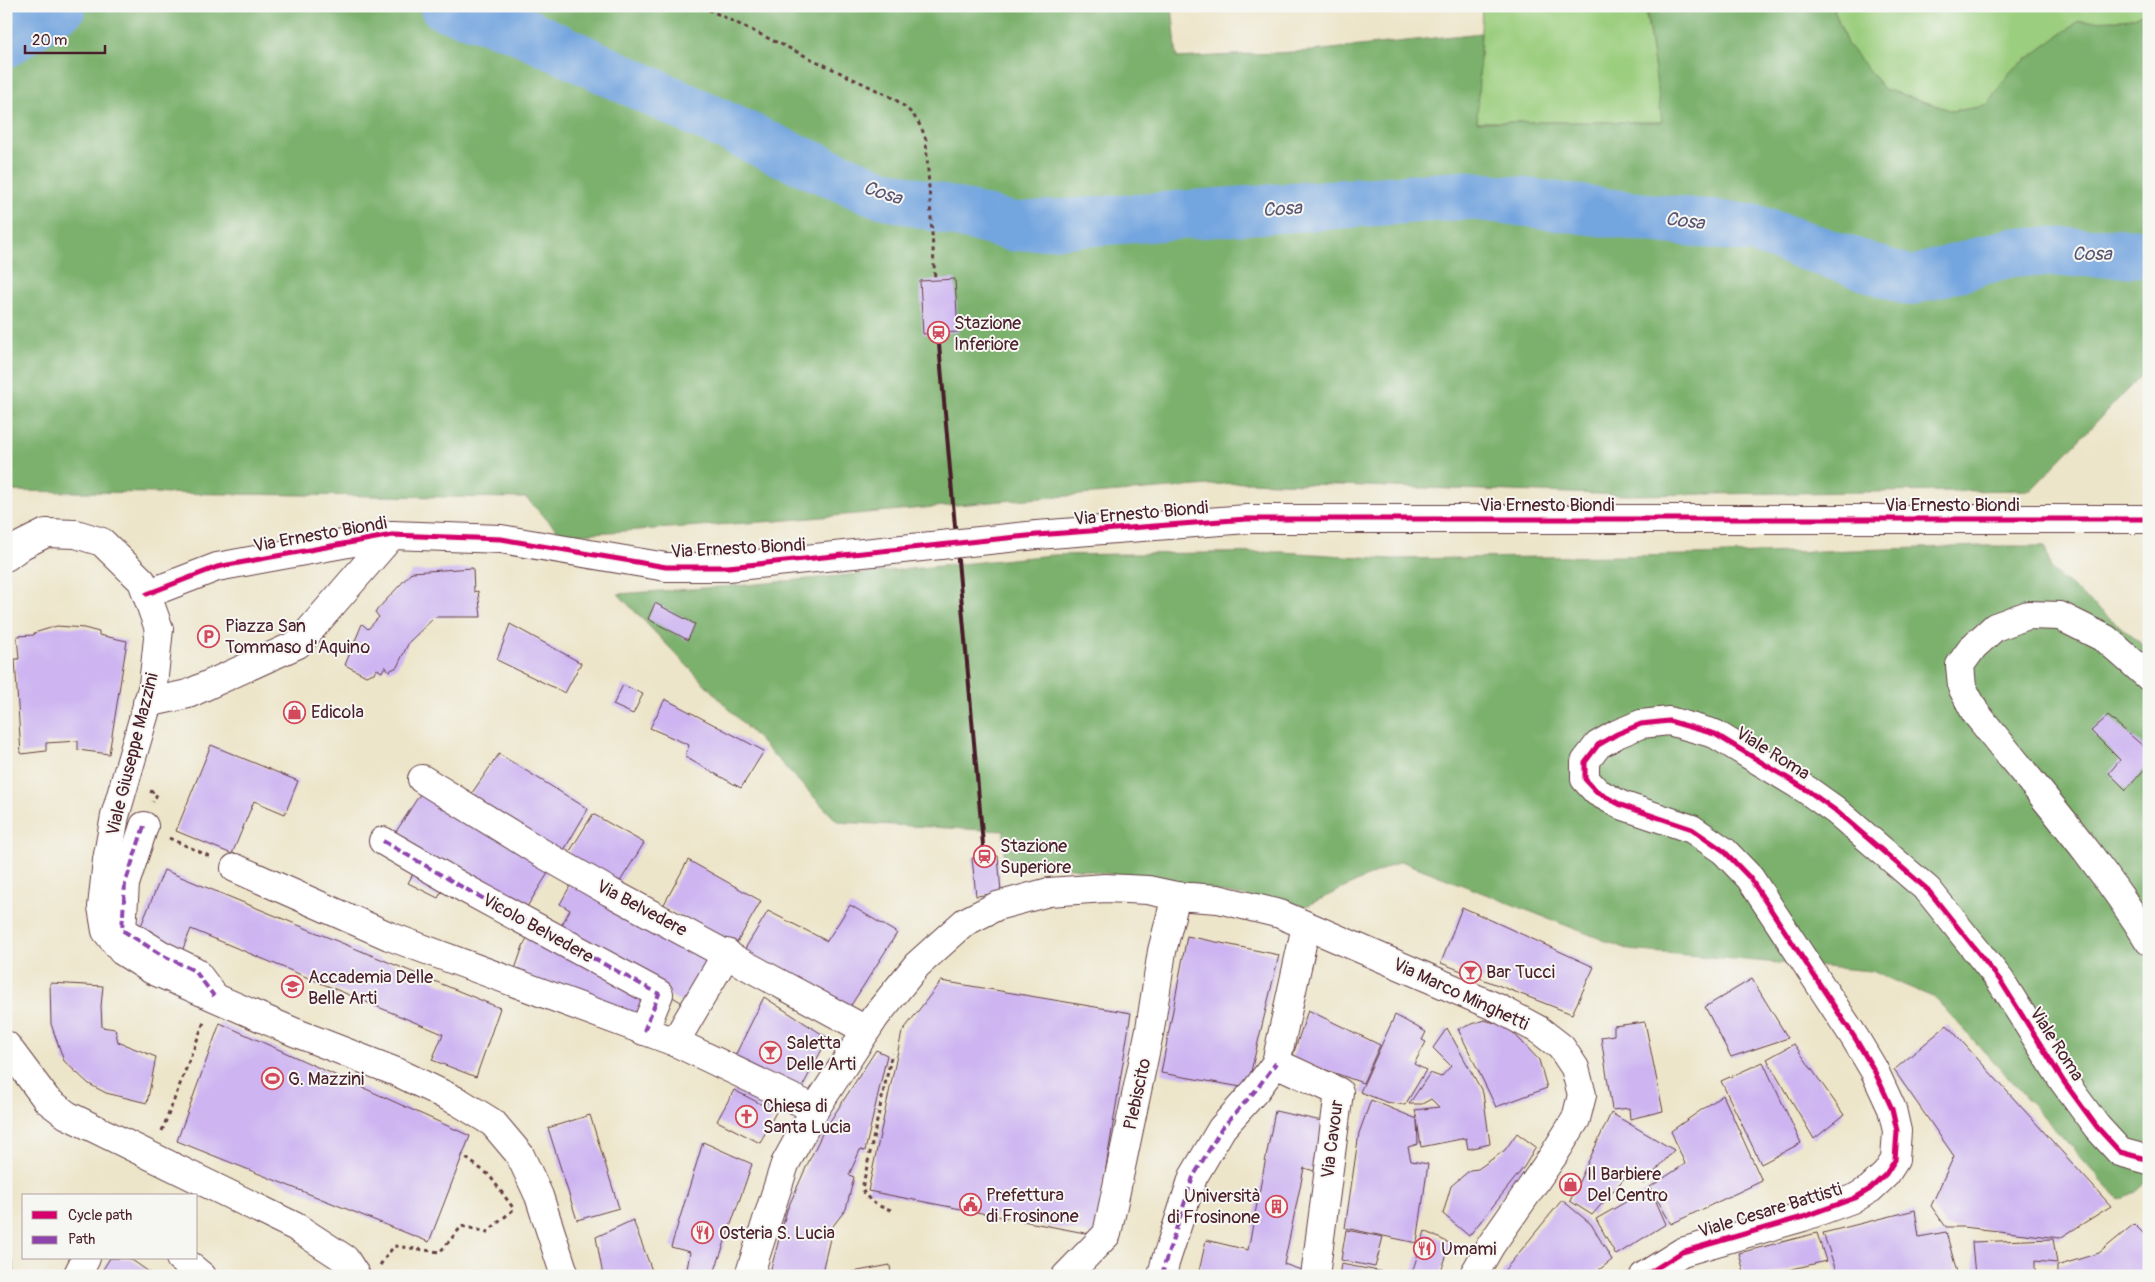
<svg xmlns="http://www.w3.org/2000/svg" width="2155" height="1282" font-family="Pangolin,sans-serif">
  <rect width="100%" height="100%" fill="#f6f6f2"/>
  <filter id="ink" filterUnits="userSpaceOnUse"><feTurbulence type="fractalNoise" baseFrequency=".02" numOctaves="2"/><feDisplacementMap in="SourceGraphic" scale="10" xChannelSelector="R" yChannelSelector="G"/><feConvolveMatrix kernelMatrix="1 2 1 2 8 2 1 2 1" color-interpolation-filters="sRGB"/></filter>
  <filter id="wash" filterUnits="userSpaceOnUse"><feTurbulence type="fractalNoise" baseFrequency=".0096" numOctaves="4" result="noise"/><feDisplacementMap in="SourceGraphic" scale="20" xChannelSelector="R" yChannelSelector="G"/><feGaussianBlur stdDeviation="1.12" result="paint"/><feColorMatrix in="noise" values="0 0 0 0 0 0 0 0 0 0 0 0 0 0 0 0 0 1.4 0 .05"/><feComposite in="paint" operator="in"/></filter>
  <g filter="url(#wash)">
    <rect width="100%" height="100%" fill="#ede5c9"/>
    <g fill="#9bce7e" stroke="#727654">
      <polygon points="1482,6 1645,7 1663,122 1477,122"/>
      <polygon points="1833,6 2149,6 2149,12 2124,20 2079,21 2011,71 1986,106 1953,111 1884,89 1847,44"/>
    </g>
    <g fill="#7cb16d" stroke="#63684c">
      <polygon points="6,6 1172,6 1177,58 1313,51 1481,33 1477,122 1662,122 1646,6 1833,6 1847,44 1884,89 1953,111 1986,106 2011,71 2079,21 2124,20 2149,12 2149,367 2031,490 1628,495 1249,482 1002,501 777,521 562,535 526,498 6,491"/>
      <polygon points="1984,546 2045,546 2051,570 2149,650 2149,1180 2136,1192 2119,1199 1935,998 1871,971 1629,950 1401,861 1306,906 1004,857 1004,831 838,822 618,594 747,585 1052,555 1282,552 1392,559 1695,555"/>
    </g>
    <g fill="none" stroke-linecap="round" stroke-linejoin="round">
      <g stroke="#73a5df" stroke-width="49">
        <polyline points="444,6 514,27 779,151 876,192 1014,227 1467,195 1634,216 1755,229 1910,281 2013,252 2149,253"/>
        <polyline points="6,43 62,6"/>
      </g>
    </g>
    <g id="blocks">
      <g fill="#ceb5f1">
        <polygon points="955,279 958,332 923,334 920,281"/>
        <polygon points="473,568 474,592 478,591 481,617 435,617 409,642 397,667 389,671 385,666 382,672 377,669 374,673 366,676 345,665 362,624 368,629 379,617 375,612 412,572"/>
        <polygon points="655,603 695,624 688,640 648,619"/>
        <polygon points="510,624 581,663 565,693 497,660"/>
        <polygon points="57,626 84,628 99,632 99,635 127,641 109,754 78,750 78,741 46,743 46,751 21,754 15,659 19,659 17,636 34,635 34,633"/>
        <polygon points="623,685 643,694 633,714 613,705"/>
        <polygon points="665,699 764,751 741,788 685,757 689,745 650,728"/>
        <polygon points="2108,716 2149,751 2149,764 2126,790 2109,773 2120,760 2091,731"/>
        <polygon points="211,745 298,781 285,814 254,801 232,854 176,831"/>
        <polygon points="499,754 588,809 560,857 467,800"/>
        <polygon points="422,791 550,870 520,918 392,838"/>
        <polygon points="593,814 644,843 616,888 565,859"/>
        <polygon points="984,856 998,856 1001,893 976,896 972,858"/>
        <polygon points="688,860 761,901 735,946 663,906"/>
        <polygon points="418,865 448,881 438,898 408,883"/>
        <polygon points="164,870 500,1008 476,1077 432,1060 443,1034 191,929 182,951 138,933"/>
        <polygon points="574,879 713,958 686,1005 559,930 570,910 560,904"/>
        <polygon points="850,905 897,933 848,1010 743,952 768,911 827,941"/>
        <polygon points="1462,907 1594,967 1572,1014 1441,963"/>
        <polygon points="532,928 652,994 640,1025 514,972 523,946"/>
        <polygon points="1187,936 1279,955 1247,1088 1161,1073"/>
        <polygon points="1752,979 1788,1038 1731,1057 1705,1007"/>
        <polygon points="941,981 1131,1013 1095,1235 868,1191 902,1032"/>
        <polygon points="50,983 103,986 101,1006 102,1027 115,1029 118,1042 156,1057 147,1103 106,1093 89,1084 64,1061 51,1024"/>
        <polygon points="764,997 828,1038 798,1095 731,1064"/>
        <polygon points="1308,1010 1380,1045 1363,1083 1292,1058"/>
        <polygon points="1395,1015 1426,1032 1422,1040 1426,1042 1414,1064 1426,1070 1405,1105 1386,1102 1360,1092"/>
        <polygon points="1484,1020 1507,1026 1539,1060 1547,1088 1496,1107 1458,1029"/>
        <polygon points="1645,1022 1663,1111 1630,1119 1629,1108 1612,1110 1601,1037 1614,1035 1614,1026"/>
        <polygon points="220,1023 470,1136 429,1242 177,1141"/>
        <polygon points="1947,1025 2111,1206 2060,1238 1963,1227 1946,1227 1931,1206 1954,1156 1894,1070"/>
        <polygon points="1447,1028 1483,1093 1490,1144 1468,1149 1466,1138 1421,1147 1417,1120 1418,1144 1408,1147 1411,1161 1428,1164 1417,1243 1345,1228 1359,1133 1371,1100 1417,1119 1415,1110 1439,1107 1431,1099 1422,1104 1409,1104 1430,1073 1441,1077 1451,1066 1433,1048"/>
        <polygon points="1794,1044 1844,1115 1814,1139 1767,1059"/>
        <polygon points="876,1050 887,1055 865,1151 860,1150 849,1175 854,1177 846,1209 833,1226 821,1276 769,1276 787,1210 808,1163 823,1132"/>
        <polygon points="1763,1062 1801,1143 1761,1164 1721,1081"/>
        <polygon points="734,1090 776,1112 760,1143 717,1121"/>
        <polygon points="1723,1095 1762,1181 1671,1224 1650,1187 1685,1164 1671,1131"/>
        <polygon points="1275,1111 1322,1121 1318,1172 1304,1168 1284,1264 1301,1270 1300,1276 1198,1276 1206,1240 1248,1250"/>
        <polygon points="1611,1113 1674,1150 1644,1184 1628,1174 1592,1215 1570,1201"/>
        <polygon points="590,1115 619,1208 577,1220 548,1128"/>
        <polygon points="1517,1133 1536,1147 1524,1167 1469,1236 1443,1214 1451,1186 1470,1170 1478,1169 1505,1150"/>
        <polygon points="703,1142 752,1164 713,1276 687,1276 686,1275 690,1252 671,1247"/>
        <polygon points="1650,1188 1666,1224 1616,1255 1596,1219"/>
        <polygon points="1562,1200 1591,1224 1612,1260 1591,1276 1500,1276"/>
        <polygon points="1915,1210 1919,1237 1946,1232 1958,1276 1838,1276 1823,1233"/>
        <polygon points="633,1220 654,1276 603,1276 596,1237"/>
        <polygon points="2134,1224 2149,1239 2149,1276 2057,1276 2057,1266 2099,1253"/>
        <polygon points="1346,1230 1383,1237 1375,1267 1341,1260"/>
        <polygon points="1425,1231 1451,1244 1439,1276 1422,1276 1412,1273"/>
        <polygon points="1817,1233 1826,1261 1763,1276 1745,1276 1739,1253"/>
        <polygon points="2053,1239 2057,1263 2035,1261 2035,1276 1975,1276 1972,1242"/>
        <polygon points="6,1253 9,1253 10,1276 6,1276"/>
        <polygon points="110,1258 129,1258 155,1276 99,1276"/>
        <polygon points="1341,1264 1400,1275 1399,1276 1339,1276"/>
        <polygon points="890,1265 891,1276 842,1276 842,1274"/>
        <polygon points="474,1271 475,1276 445,1276 445,1275"/>
      </g>
    </g>
  </g>
  <g filter="url(#ink)">
    <use href="#blocks" fill-opacity="0" stroke="#623d43" stroke-width="1"/>
    <g fill="none" stroke-linecap="round" stroke-linejoin="round">
      <defs>
        <g id="minor">
          <polyline points="1037,535 1247,519 2149,519"/>
          <polyline points="147,594 217,567 392,535 501,539 666,567 728,567"/>
          <path d="M2149,677L2106,639L2060,616L2028,615L1995,627L1973,647L1960,665L1962,687L1975,712C2034,787 2099,859 2149,941"/>
          <polyline points="147,703 188,694 298,644 392,535"/>
          <polyline points="422,779 540,852 610,892 866,1030"/>
          <polyline points="144,826 125,884 122,930 160,954 195,971 214,996"/>
          <polyline points="383,841 464,888 659,994 644,1031"/>
          <polyline points="235,868 389,936 675,1042 815,1109"/>
          <polyline points="675,1042 727,953"/>
          <polyline points="1276,1063 1339,1092 1315,1276"/>
          <polyline points="180,1258 202,1276"/>
          <polyline points="77,1276 86,1258"/>
          <polyline points="1066,1276 1107,1234 1150,1029 1162,951 1176,896"/>
          <polyline points="1162,1276 1165,1263 1193,1177 1222,1128 1256,1090 1276,1063 1306,926"/>
          <polyline points="1644,1276 1682,1252 1803,1217 1855,1198 1870,1189 1886,1174 1895,1160 1897,1131 1892,1109 1874,1070 1855,1038 1750,878 1724,851 1692,829 1621,805 1597,792 1585,779 1585,762 1598,745 1617,734 1641,724 1669,721 1715,734 1807,790 1835,810 1928,890 2000,980 2064,1082 2097,1127 2120,1152 2149,1160"/>
        </g>
        <g id="major">
          <polyline points="6,557 22,545 46,533 76,534 102,542 142,581 159,629 153,685 115,816 107,860 102,907 106,931 122,951 152,970 294,1032 399,1073 459,1102 493,1123 520,1155 539,1196 565,1276"/>
          <polyline points="6,1045 47,1100 67,1115 296,1227 345,1259 356,1276"/>
          <polyline points="749,1276 785,1164 815,1109 875,1017 917,965 965,922 997,906 1049,892 1105,888 1148,890 1176,896 1218,899 1280,914 1498,1008 1539,1030 1561,1047 1575,1068 1582,1095 1576,1119 1553,1156 1491,1245 1473,1276"/>
        </g>
      </defs>
      <use href="#minor" stroke="#623d43" stroke-width="30"/>
      <use href="#major" stroke="#623d43" stroke-width="30"/>
      <g stroke="#623d43" stroke-width="3" stroke-dasharray="4 4" stroke-linecap="butt">
        <path d="M701,6L889,96C908,107 919,118 926,140L935,280"/>
        <polyline points="150,791 157,794 153,802"/>
        <polyline points="169,838 211,857"/>
        <polyline points="162,1131 204,1022"/>
        <path d="M891,1210C877,1206 869,1202 862,1189L892,1053"/>
        <polyline points="380,1265 394,1246 440,1252 462,1226 487,1232 514,1209 489,1175 462,1155"/>
      </g>
      <use href="#minor" stroke="#fff" stroke-width="28"/>
      <use href="#major" stroke="#fff" stroke-width="28"/>
      <polyline stroke="#4a1f2b" stroke-width="4" points="938,333 984,856"/>
      <defs>
        <polyline id="minor-bridge" points="728,567 1037,535"/>
      </defs>
      <use href="#minor-bridge" stroke="#623d43" stroke-width="30" stroke-linecap="butt"/>
      <use href="#minor-bridge" stroke="#fff" stroke-width="28"/>
      <g stroke="#8e44ad" stroke-width="4" stroke-dasharray="8 4" stroke-linecap="butt">
        <polyline points="144,826 125,884 122,930 160,954 195,971 214,996"/>
        <polyline points="383,841 464,888 659,994 644,1031"/>
        <polyline points="1162,1276 1165,1263 1193,1177 1222,1128 1256,1090 1276,1063"/>
      </g>
      <defs>
        <g id="cycleway">
          <polyline points="147,594 217,567 392,535 501,539 666,567 728,567 1037,535 1247,519 2149,519"/>
          <polyline points="1644,1276 1682,1252 1803,1217 1855,1198 1870,1189 1886,1174 1895,1160 1897,1131 1892,1109 1874,1070 1855,1038 1750,878 1724,851 1692,829 1621,805 1597,792 1585,779 1585,762 1598,745 1617,734 1641,724 1669,721 1715,734 1807,790 1835,810 1928,890 2000,980 2064,1082 2097,1127 2120,1152 2149,1160"/>
        </g>
      </defs>
      <use href="#cycleway" stroke="#f6f6f2" stroke-width="8"/>
      <use href="#cycleway" stroke="#d6006c" stroke-width="5"/>
    </g>
  </g>
  <defs>
    <symbol id="station-ring" viewBox="-11 -11 22 22"><circle r="9.5" fill="#f6f6f2" stroke="#d1495b" stroke-width="1.5"/><path d="M-3-6H3Q5-6 5-4V2Q5 4 3 4L4.5 6H3L1.5 4h-3L-3 6H-4.5L-3 4Q-5 4-5 2V-4Q-5-6-3-6ZM-3.5-4v3h7v-3ZM-3.5 1v1.5H-2V1ZM2 1v1.5H3.5V1Z" fill="#d1495b"/></symbol>
    <symbol id="parking-ring" viewBox="-11 -11 22 22"><circle r="9.5" fill="#f6f6f2" stroke="#d1495b" stroke-width="1.5"/><path d="M-3.5-5.5H1a3.5 3.5 0 0 1 0 7H-1V5.5H-3.5ZM-1-3.4V-.6H.8a1.4 1.4 0 0 0 0-2.8Z" fill="#d1495b"/></symbol>
    <symbol id="shop-ring" viewBox="-11 -11 22 22"><circle r="9.5" fill="#f6f6f2" stroke="#d1495b" stroke-width="1.5"/><path d="M-5-2.5h2.3a2.7 3.5 0 0 1 5.4 0H5L5.5 6h-11ZM-1.5-2.5h3a1.5 2.3 0 0 0-3 0Z" fill="#d1495b"/></symbol>
    <symbol id="bar-ring" viewBox="-11 -11 22 22"><circle r="9.5" fill="#f6f6f2" stroke="#d1495b" stroke-width="1.5"/><path d="M-6-5H6L.8 .8V4.5H3.5V6h-7V4.5H-.8V.8Z" fill="#d1495b"/></symbol>
    <symbol id="university-ring" viewBox="-11 -11 22 22"><circle r="9.5" fill="#f6f6f2" stroke="#d1495b" stroke-width="1.5"/><path d="M0-5L7-2L0 1L-7-2ZM-4 1L0 2.5L4 1V4Q0 6-4 4Z" fill="#d1495b"/></symbol>
    <symbol id="stadium-ring" viewBox="-11 -11 22 22"><circle r="9.5" fill="#f6f6f2" stroke="#d1495b" stroke-width="1.5"/><path d="M0-5a6.5 5 0 1 0 0 10a6.5 5 0 1 0 0-10ZM-3.5-1.8h7v3.6h-7Z" fill="#d1495b"/></symbol>
    <symbol id="church-ring" viewBox="-11 -11 22 22"><circle r="9.5" fill="#f6f6f2" stroke="#d1495b" stroke-width="1.5"/><path d="M-1.2-6h2.4v3.5h3.3v2.4h-3.3V6h-2.4V-.1h-3.3v-2.4h3.3Z" fill="#d1495b"/></symbol>
    <symbol id="civic-ring" viewBox="-11 -11 22 22"><circle r="9.5" fill="#f6f6f2" stroke="#d1495b" stroke-width="1.5"/><path d="M-.6-6.5H3V-4.5H.6V-3L4-1V1h2V6H-6V1h2V-1L-.6-3ZM-1.2 2.5V6h2.4V2.5Z" fill="#d1495b"/></symbol>
    <symbol id="building-ring" viewBox="-11 -11 22 22"><circle r="9.5" fill="#f6f6f2" stroke="#d1495b" stroke-width="1.5"/><path d="M-4-6H4V6H1V3H-1V6H-4ZM-2.5-4.3h1.7v1.8h-1.7ZM.8-4.3h1.7v1.8H.8ZM-2.5-1h1.7V.8h-1.7ZM.8-1h1.7V.8H.8Z" fill="#d1495b"/></symbol>
    <symbol id="restaurant-ring" viewBox="-11 -11 22 22"><circle r="9.5" fill="#f6f6f2" stroke="#d1495b" stroke-width="1.5"/><path d="M-5-6h1v4h1v-4h1v4h1v-4h1v5L-1.5 .5V6h-2V.5L-5-1ZM5-6V6H3V1.5H1.5Q1.5-4 5-6Z" fill="#d1495b"/></symbol>
  </defs>
  <g fill-rule="evenodd">
    <use href="#station-ring" x="926" y="320" width="25" height="25"/>
    <use href="#parking-ring" x="196" y="624" width="25" height="25"/>
    <use href="#shop-ring" x="282" y="700" width="25" height="25"/>
    <use href="#station-ring" x="972" y="844" width="25" height="25"/>
    <use href="#bar-ring" x="1458" y="960" width="25" height="25"/>
    <use href="#university-ring" x="280" y="974" width="25" height="25"/>
    <use href="#bar-ring" x="758" y="1040" width="25" height="25"/>
    <use href="#stadium-ring" x="260" y="1066" width="25" height="25"/>
    <use href="#church-ring" x="734" y="1104" width="25" height="25"/>
    <use href="#shop-ring" x="1558" y="1172" width="25" height="25"/>
    <use href="#civic-ring" x="958" y="1192" width="25" height="25"/>
    <use href="#building-ring" x="1264" y="1194" width="25" height="25"/>
    <use href="#restaurant-ring" x="690" y="1220" width="25" height="25"/>
    <use href="#restaurant-ring" x="1412" y="1236" width="25" height="25"/>
  </g>
  <g text-anchor="middle" stroke-width="4" stroke-linejoin="round" paint-order="stroke">
    <g font-size="18" fill="#4a1f2b" stroke="#f6f6f2" text-anchor="start">
      <text x="954" y="329">Stazione<tspan x="954" dy="21">Inferiore</tspan></text>
      <text x="225" y="632">Piazza San<tspan x="225" dy="21">Tommaso d'Aquino</tspan></text>
      <text x="311" y="718">Edicola</text>
      <text x="1000" y="852">Stazione<tspan x="1000" dy="21">Superiore</tspan></text>
      <text x="1486" y="978">Bar Tucci</text>
      <text x="308" y="983">Accademia Delle<tspan x="308" dy="21">Belle Arti</tspan></text>
      <text x="786" y="1049">Saletta<tspan x="786" dy="21">Delle Arti</tspan></text>
      <text x="288" y="1085">G. Mazzini</text>
      <text x="763" y="1112">Chiesa di<tspan x="763" dy="21">Santa Lucia</tspan></text>
      <text x="1587" y="1180">Il Barbiere<tspan x="1587" dy="21">Del Centro</tspan></text>
      <text x="986" y="1201">Prefettura<tspan x="986" dy="21">di Frosinone</tspan></text>
      <text x="1260" y="1202" text-anchor="end">Università<tspan x="1260" dy="21">di Frosinone</tspan></text>
      <text x="719" y="1239">Osteria S. Lucia</text>
      <text x="1441" y="1255">Umami</text>
    </g>
    <g font-size="18" fill="#4a1f2b" stroke="#f6f6f2">
      <text x="1547" y="511">Via Ernesto Biondi</text>
      <text x="1952" y="511">Via Ernesto Biondi</text>
      <text transform="translate(1141 513) rotate(-5)" y="6">Via Ernesto Biondi</text>
      <text transform="translate(320 534) rotate(-10)" y="6">Via Ernesto Biondi</text>
      <text transform="translate(738 548) rotate(-3)" y="6">Via Ernesto Biondi</text>
      <text transform="translate(1773 753) rotate(32)" y="6">Viale Roma</text>
      <text transform="translate(132 754) rotate(-76)" y="6">Viale Giuseppe Mazzini</text>
      <text transform="translate(642 908) rotate(28)" y="6">Via Belvedere</text>
      <text transform="translate(538 928) rotate(29)" y="6">Vicolo Belvedere</text>
      <text transform="translate(1461 994) rotate(25)" y="6">Via Marco Minghetti</text>
      <text transform="translate(2057 1044) rotate(57)" y="6">Viale Roma</text>
      <text transform="translate(1137 1094) rotate(-78)" y="6">Plebiscito</text>
      <text transform="translate(1332 1139) rotate(-83)" y="6">Via Cavour</text>
      <text transform="translate(1770 1210) rotate(-17)" y="6">Viale Cesare Battisti</text>
    </g>
    <g font-size="19" font-style="italic" fill="#5a5573" stroke="#f6f6f2">
      <text transform="translate(883 192) rotate(18)" y="7">Cosa</text>
      <text transform="translate(1282 208) rotate(-4)" y="7">Cosa</text>
      <text transform="translate(1685 220) rotate(7)" y="7">Cosa</text>
      <text x="2092" y="260">Cosa</text>
    </g>
  </g>
  <rect width="2155" height="1282" fill="none" stroke="#f6f6f2" stroke-width="25"/>
  <rect x="22" y="1194" width="175" height="65" fill="#f6f6f2" stroke="#b1a0a2"/>
  <rect x="32" y="1211" width="25" height="8" fill="#d6006c" stroke="#b1a0a2"/>
  <text x="68" y="1220" font-size="15" fill="#4a1f2b">Cycle path</text>
  <rect x="32" y="1236" width="25" height="8" fill="#8e44ad" stroke="#b1a0a2"/>
  <text x="68" y="1244" font-size="15" fill="#4a1f2b">Path</text>
  <path d="M25 45v8h80v-8" fill="none" stroke="#4a1f2b" stroke-width="2.5"/>
  <text x="32" y="45" font-size="15" fill="#4a1f2b" stroke="#f6f6f2" stroke-width="4" paint-order="stroke">20 m</text>
</svg>
